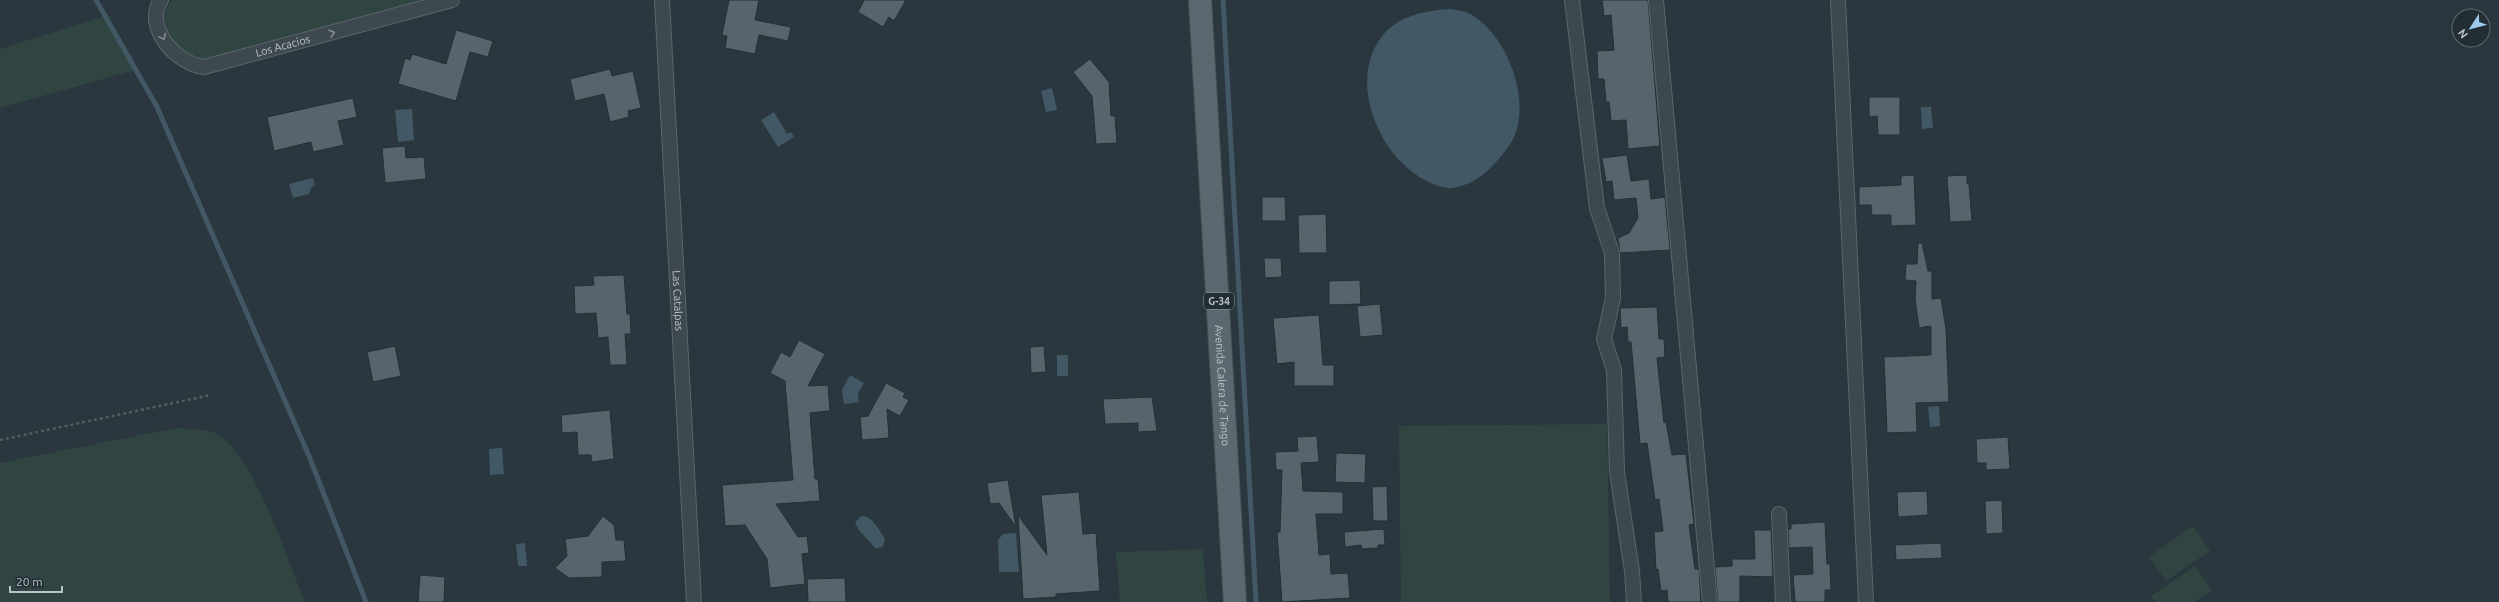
<svg xmlns="http://www.w3.org/2000/svg" width="2499" height="602" font-family="Ubuntu,sans-serif">
  <rect width="100%" height="100%" fill="#2a373f"/>
  <g fill="#304541">
    <path d="M172,0H440L205,63C196,58 180,53 174,46C162,32 160,13 172,0Z"/>
    <polygon points="105,16 135,70 0,108 0,49"/>
    <polygon points="1607,424 1610,602 1401,602 1399,426"/>
    <path d="M176,428C188,429 203,428 215,433C253,450 288,562 305,602H0V463Z"/>
    <polygon points="2193,526 2210,551 2166,581 2149,557"/>
    <polygon points="1203,549 1207,602 1120,602 1116,552"/>
    <polygon points="2195,566 2212,590 2195,602 2155,602 2151,596"/>
  </g>
  <g fill="#425865">
    <path d="M1452,9C1456,10 1462,11 1466,12C1509,31 1538,113 1506,150C1492,168 1477,184 1453,188C1445,189 1435,185 1427,181C1379,158 1346,80 1383,35C1399,15 1428,10 1452,9Z"/>
    <polygon points="1052,88 1057,110 1046,112 1041,91"/>
    <polygon points="1921,107 1931,107 1933,128 1922,129"/>
    <polygon points="412,109 414,140 398,142 395,110"/>
    <polygon points="774,112 787,134 791,132 794,137 778,147 761,120"/>
    <polygon points="313,178 315,185 311,188 309,194 293,198 289,184"/>
    <rect x="1057" y="355" width="11" height="21"/>
    <polygon points="850,375 864,383 858,393 859,402 844,404 842,390"/>
    <polygon points="1939,406 1940,426 1930,427 1928,407"/>
    <polygon points="502,448 504,474 490,475 489,449"/>
    <path d="M861,516C873,516 879,530 885,539L883,547L875,548L858,529L855,522Z"/>
    <polygon points="1016,533 1019,572 999,572 998,540 1003,534"/>
    <polygon points="525,543 527,566 518,566 516,544"/>
  </g>
  <g fill="none" stroke-linecap="round" stroke-linejoin="round">
    <g stroke="#425865" stroke-width="5">
      <polyline points="96,0 157,107 309,456 366,602"/>
      <polyline points="1223,0 1256,602"/>
    </g>
  </g>
  <g fill="#56646b" stroke="#242f36">
    <polygon points="729,0 759,0 755,20 791,27 788,41 759,35 755,54 725,48 727,36 722,35"/>
    <polygon points="864,0 906,0 894,21 889,17 883,27 858,12"/>
    <polygon points="1602,0 1648,0 1660,146 1628,149 1626,120 1611,121 1609,102 1606,102 1604,79 1598,79 1597,51 1614,50 1611,15 1604,16"/>
    <polygon points="456,30 493,41 488,57 470,52 456,101 398,84 405,58 410,60 412,54 446,64"/>
    <polygon points="1090,59 1109,82 1111,116 1115,116 1117,143 1096,144 1092,96 1073,72"/>
    <polygon points="610,69 612,76 633,71 641,108 628,111 629,117 610,122 604,94 575,101 570,79"/>
    <polygon points="1869,97 1900,97 1900,135 1878,135 1877,116 1869,117"/>
    <polygon points="353,98 357,117 338,121 344,145 313,152 311,142 274,151 267,117"/>
    <polygon points="405,146 406,158 424,157 426,179 385,183 382,148"/>
    <polygon points="1627,155 1631,181 1649,179 1651,199 1665,197 1670,250 1620,253 1618,238 1629,233 1638,218 1636,198 1614,200 1612,181 1606,182 1602,158"/>
    <polygon points="1914,175 1916,225 1891,226 1891,215 1872,215 1871,205 1859,205 1859,187 1901,185 1901,176"/>
    <polygon points="1967,175 1967,184 1969,184 1972,221 1950,222 1947,176"/>
    <polygon points="1262,197 1285,197 1286,221 1262,221"/>
    <polygon points="1326,214 1327,253 1299,253 1298,215"/>
    <polygon points="1918,243 1922,243 1928,271 1932,271 1932,299 1941,298 1946,329 1949,402 1916,403 1917,432 1887,433 1884,357 1931,355 1931,326 1919,328 1915,299 1916,281 1905,280 1906,264 1917,264"/>
    <polygon points="1264,258 1281,258 1282,277 1265,278"/>
    <polygon points="624,275 627,314 630,314 631,334 625,334 627,365 610,365 608,337 598,338 596,313 575,314 574,286 594,285 593,276"/>
    <polygon points="1360,280 1361,304 1329,305 1329,281"/>
    <polygon points="1380,304 1383,335 1360,337 1357,306"/>
    <polygon points="1657,307 1659,339 1664,339 1665,357 1657,358 1664,423 1666,422 1672,455 1686,454 1694,524 1689,525 1695,569 1699,569 1701,602 1668,602 1667,590 1661,591 1658,569 1656,570 1654,532 1663,531 1659,499 1655,500 1647,443 1640,444 1631,342 1628,342 1627,327 1621,328 1620,308"/>
    <polygon points="1319,315 1323,365 1334,365 1334,386 1294,386 1294,362 1277,364 1273,318"/>
    <polygon points="799,340 825,354 808,386 828,385 830,411 810,413 815,479 818,479 820,501 776,504 798,537 807,536 809,553 802,554 805,584 770,588 767,559 745,525 725,526 722,485 793,480 785,381 770,373 781,352 790,357"/>
    <polygon points="395,346 401,376 373,382 367,352"/>
    <polygon points="1044,346 1046,372 1031,373 1030,347"/>
    <polygon points="886,383 905,393 903,397 909,400 900,416 887,409 889,438 862,440 860,417 868,416"/>
    <polygon points="1152,397 1157,431 1138,432 1138,423 1105,424 1103,399"/>
    <polygon points="610,410 614,459 592,462 591,455 578,455 577,432 562,433 561,415"/>
    <polygon points="1317,436 1319,462 1301,463 1303,491 1343,492 1343,514 1316,514 1319,555 1330,554 1331,574 1348,573 1350,598 1282,602 1277,532 1280,532 1282,470 1276,470 1275,452 1298,451 1297,437"/>
    <polygon points="2008,437 2010,469 1986,470 1986,463 1977,463 1976,439"/>
    <polygon points="1336,453 1366,454 1365,483 1335,482"/>
    <polygon points="1008,480 1016,527 999,503 990,504 987,483"/>
    <polygon points="1387,486 1388,521 1373,521 1372,487"/>
    <polygon points="1927,491 1928,515 1898,517 1897,492"/>
    <polygon points="1079,492 1083,534 1096,533 1100,591 1056,594 1056,597 1023,599 1018,515 1047,555 1041,495"/>
    <polygon points="2002,500 2003,533 1986,534 1985,501"/>
    <polygon points="603,516 614,525 616,540 624,540 626,561 602,562 602,577 569,578 555,568 567,556 565,539 588,536"/>
    <polygon points="1825,522 1827,564 1830,564 1831,590 1825,590 1825,602 1795,602 1793,575 1813,574 1812,547 1789,548 1788,529 1791,529 1791,524"/>
    <polygon points="1384,529 1385,545 1378,545 1378,548 1362,549 1361,545 1345,547 1344,532"/>
    <polygon points="1754,530 1771,530 1773,577 1740,576 1740,602 1718,602 1715,567 1732,566 1732,559 1755,559"/>
    <polygon points="1941,543 1942,558 1896,560 1895,545"/>
    <polygon points="420,575 445,577 444,602 418,602"/>
    <polygon points="845,578 846,602 808,602 807,579"/>
  </g>
  <g fill="none" stroke-linecap="round" stroke-linejoin="round">
    <defs>
      <g id="minor">
        <path id="s1" d="M161,0C143,28 177,64 204,67L452,0"/>
        <path id="s2" d="M662,0L694,602"/>
        <polyline points="1572,0 1597,208 1612,253 1613,298 1604,339 1614,370 1617,472 1632,571 1634,602"/>
        <polyline points="1656,0 1710,602"/>
        <polyline points="1838,0 1866,602"/>
        <polyline points="1779,514 1783,602"/>
      </g>
      <g id="primary">
        <path id="s3" d="M1200,0L1235,602"/>
      </g>
    </defs>
    <use href="#minor" stroke="#5b666c" stroke-width="16"/>
    <use href="#primary" stroke="#4a545b" stroke-width="24"/>
    <polyline stroke="#4e615e" stroke-width="2.5" stroke-dasharray="3 3" stroke-linecap="butt" points="0,440 211,395"/>
    <use href="#minor" stroke="#3e484f" stroke-width="14"/>
    <use href="#primary" stroke="#5c686f" stroke-width="22"/>
  </g>
  <defs><path id="oneway-chevron" d="M-2-3.5L2.5 0L-2 3.5" fill="none" stroke-width="1.6" stroke-linecap="round" stroke-linejoin="round"/></defs>
  <g stroke="#828c92">
    <use href="#oneway-chevron" transform="translate(332 33) rotate(-16)"/>
    <use href="#oneway-chevron" transform="translate(163 37) rotate(62)"/>
  </g>
  <g text-anchor="middle" stroke-width="3" stroke-linejoin="round" paint-order="stroke">
    <rect fill="#222d34" stroke="#8c969c" stroke-width="1" x="1204" y="293" width="30" height="16" rx="3"/>
    <g font-size="10" font-weight="bold" fill="#bac3c9">
      <text x="1219" y="305">G-34</text>
    </g>
    <g font-size="11" fill="#bac3c9" stroke="#222d34">
      <text dy="4" stroke="none"><textPath href="#s1" startOffset="174">Los Acacios</textPath></text>
      <text dy="4" stroke="none"><textPath href="#s2" startOffset="301">Las Catalpas</textPath></text>
      <text dy="4" stroke="none"><textPath href="#s3" startOffset="386">Avenida Calera de Tango</textPath></text>
    </g>
  </g>
  <g transform="translate(2471 28) rotate(234)"><circle r="19" fill="#222d34" stroke="#5f6970"/>
  <path d="M0-3L7 15L0 10L-7 15Z" fill="#9dcbec"/>
  <text y="-6" font-size="11" font-weight="bold" text-anchor="middle" fill="#bac3c9">N</text>
  </g>
  <path d="M10 586v6h52v-6" fill="none" stroke="#bac3c9" stroke-width="2"/>
  <text x="16" y="586" font-size="12" fill="#bac3c9" stroke="#222d34" stroke-width="3" paint-order="stroke">20 m</text>
</svg>
